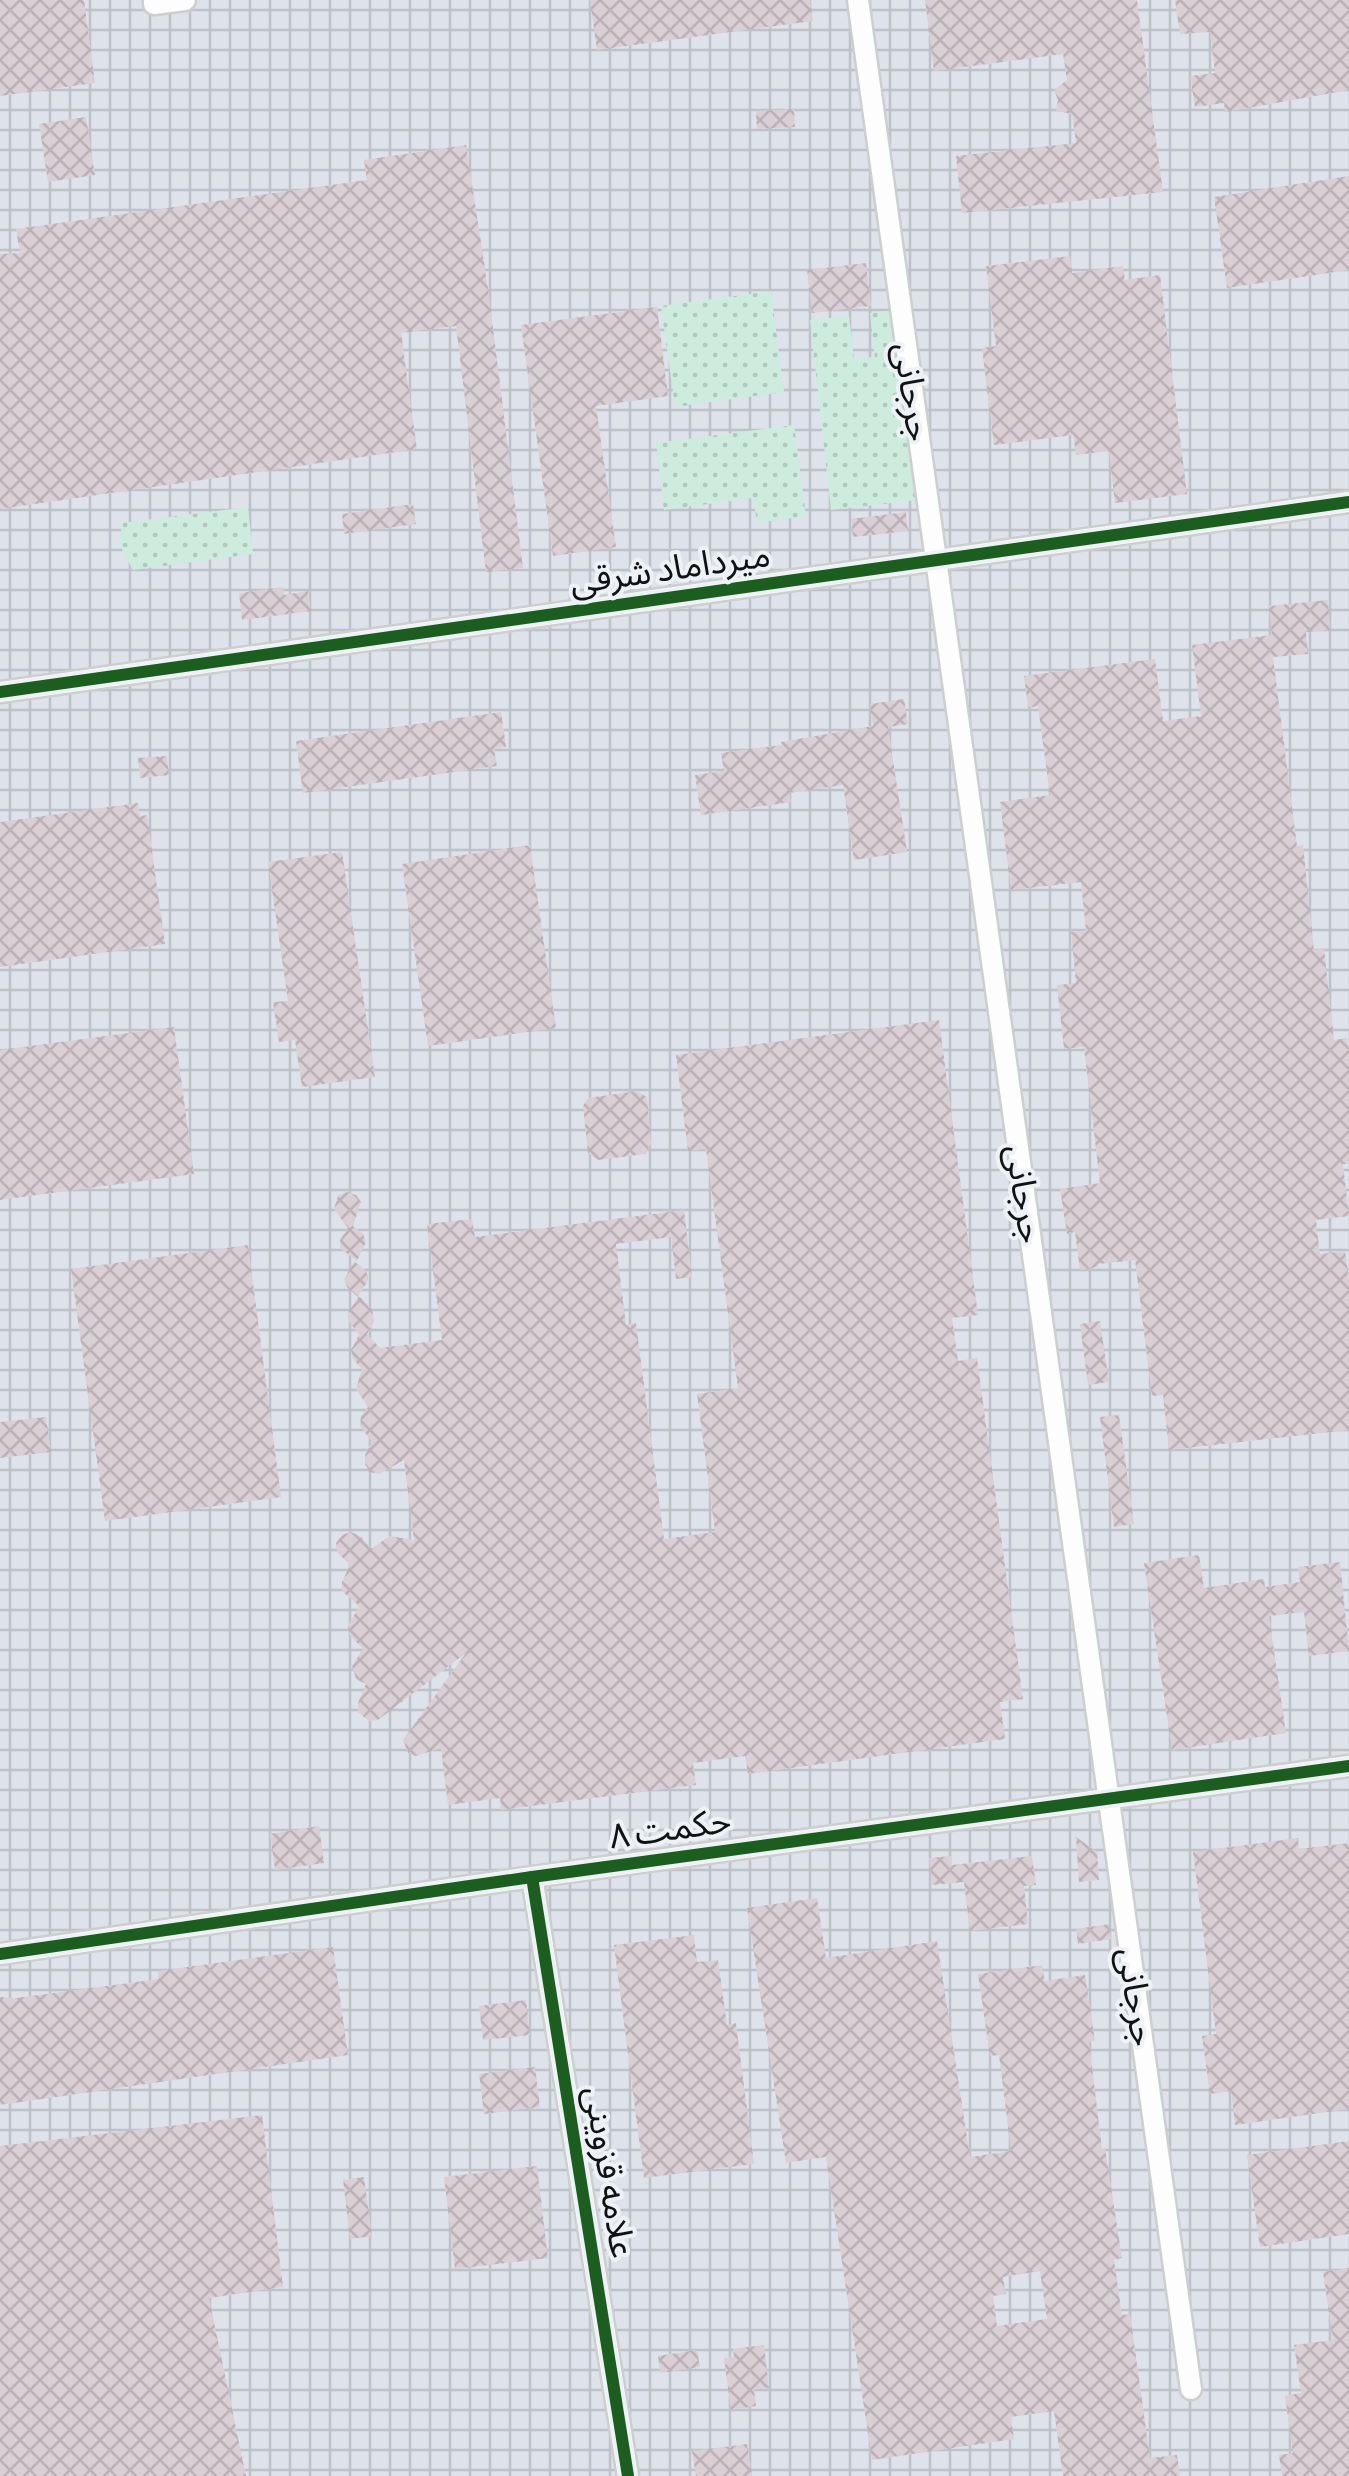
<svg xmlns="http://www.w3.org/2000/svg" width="1349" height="2476" font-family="'Alegreya Sans','Noto Sans Arabic',sans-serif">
  <defs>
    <pattern id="industrial-grid" width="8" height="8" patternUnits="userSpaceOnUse" patternTransform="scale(2.5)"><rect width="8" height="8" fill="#dee3eb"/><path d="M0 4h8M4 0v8" fill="none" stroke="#bdc2c9"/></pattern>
    <pattern id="grass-dots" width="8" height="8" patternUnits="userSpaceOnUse" patternTransform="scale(2.5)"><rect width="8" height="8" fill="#cdecdd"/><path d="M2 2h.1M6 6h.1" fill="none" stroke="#afc9bd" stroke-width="1.8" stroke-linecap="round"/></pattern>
    <pattern id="building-cross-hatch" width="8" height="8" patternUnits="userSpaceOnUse" patternTransform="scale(2.5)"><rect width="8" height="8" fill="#dbcfd6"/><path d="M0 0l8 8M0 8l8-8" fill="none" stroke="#bbb1b7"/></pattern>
  </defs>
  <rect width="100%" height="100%" fill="#f0f2f5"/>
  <rect fill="url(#industrial-grid)" x="0" y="0" width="1349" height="2476"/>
  <g fill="url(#grass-dots)">
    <polygon points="771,291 784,392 675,407 661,306"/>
    <polygon points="896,310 918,500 831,510 810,320 849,316 854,359 875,357 870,313"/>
    <polygon points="794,425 806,516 757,523 753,498 664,510 656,443"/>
    <polygon points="248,507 253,554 133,570 119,544 122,523"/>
  </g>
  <g fill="url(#building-cross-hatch)" fill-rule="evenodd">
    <polygon points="0,0 84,0 95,83 0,96"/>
    <polygon points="590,0 810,0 813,21 597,50"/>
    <polygon points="925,0 1137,0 1163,192 962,213 956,156 1076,143 1072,114 1056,111 1058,100 1054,90 1067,80 1063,54 934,71"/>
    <polygon points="1175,0 1349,0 1349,90 1225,112 1224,103 1195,107 1190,76 1215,73 1210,32 1180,34"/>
    <polygon points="794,109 795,127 757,129 756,111"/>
    <polygon points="86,117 95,175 48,182 39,124"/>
    <polygon points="466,145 488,288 523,568 486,572 456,326 401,333 417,449 0,509 0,254 20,253 16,229 367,180 364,160"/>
    <polygon points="1349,176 1349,270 1227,288 1214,197"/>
    <polygon points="1070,256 1072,273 1123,266 1125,280 1160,275 1187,494 1115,503 1109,451 1076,455 1073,435 994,445 982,348 996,346 986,266"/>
    <polygon points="866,263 871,306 812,313 807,270"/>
    <polygon points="657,307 668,396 596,406 616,547 553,556 521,325"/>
    <polygon points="413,504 416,524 344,534 342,514"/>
    <polygon points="906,512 908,531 853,537 851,519"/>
    <polygon points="283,587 284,595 308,591 311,611 242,620 239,593"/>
    <polygon points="1328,600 1330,630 1306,632 1308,654 1273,657 1297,846 1303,845 1314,950 1324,948 1334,1040 1347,1038 1349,1052 1349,1164 1343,1164 1349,1216 1316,1220 1320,1254 1345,1251 1349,1280 1349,1430 1169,1450 1163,1395 1152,1396 1135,1260 1098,1264 1098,1267 1080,1270 1075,1232 1067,1234 1060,1189 1100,1183 1084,1047 1064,1049 1057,985 1076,983 1071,932 1086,931 1081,882 1011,890 1000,802 1050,795 1038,706 1028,708 1024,676 1155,659 1163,721 1201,716 1192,645 1272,635 1269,606"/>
    <polygon points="904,699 908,724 888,727 907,852 854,860 843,785 789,793 791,802 701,815 695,775 724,771 721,753 782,745 781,742 873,726 870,704"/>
    <polygon points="501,712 506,747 494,749 497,766 303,793 296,741"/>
    <polygon points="167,756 169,775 140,778 138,758"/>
    <polygon points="138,803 140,816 147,815 165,944 0,967 0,822"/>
    <polygon points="530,845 556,1028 428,1046 402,864"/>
    <polygon points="342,852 375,1077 302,1087 295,1040 279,1042 273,1002 288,1001 268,862"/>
    <polygon points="939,1020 978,1315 952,1318 958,1361 977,1358 1023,1699 1000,1702 1005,1739 748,1774 745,1756 693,1763 696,1785 501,1810 500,1798 448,1805 441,1748 416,1756 408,1753 403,1740 466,1653 378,1720 369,1721 358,1712 358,1703 366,1684 356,1679 352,1666 363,1649 350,1635 348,1626 359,1606 342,1591 342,1582 350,1565 337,1552 336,1543 342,1535 351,1532 360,1536 372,1549 389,1536 414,1540 404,1460 379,1474 370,1472 365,1464 365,1455 372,1442 360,1426 361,1416 368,1407 356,1389 362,1369 353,1359 351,1350 359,1335 348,1320 349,1311 359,1296 372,1309 374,1322 367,1334 380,1348 442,1340 427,1224 472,1219 475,1237 684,1210 692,1277 676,1279 671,1237 616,1244 626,1325 636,1323 664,1539 715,1532 697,1394 738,1388 706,1149 688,1151 676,1055"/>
    <polygon points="174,1027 194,1174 0,1200 0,1050"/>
    <polygon points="636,1091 647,1097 651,1144 645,1154 598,1160 588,1153 583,1106 588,1098"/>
    <polygon points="347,1192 356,1195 361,1202 353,1226 363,1234 366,1242 357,1261 341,1249 340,1240 348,1228 334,1209 338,1196"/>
    <polygon points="248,1245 281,1497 105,1521 71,1269"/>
    <polygon points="354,1261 366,1271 369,1279 358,1297 347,1287 344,1280"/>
    <polygon points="1100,1321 1109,1382 1088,1385 1080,1324"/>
    <polygon points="1119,1415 1134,1524 1114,1527 1100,1417"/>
    <polygon points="46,1417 51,1452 0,1458 0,1422"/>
    <polygon points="1199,1555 1204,1588 1264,1579 1265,1587 1300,1582 1298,1567 1340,1562 1349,1651 1309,1656 1304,1612 1269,1616 1286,1733 1172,1750 1144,1563"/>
    <polygon points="319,1826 324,1863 275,1870 270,1834"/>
    <polygon points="1076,1837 1097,1852 1099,1880 1079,1882"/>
    <polygon points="1298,1838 1299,1849 1349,1843 1349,2109 1235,2125 1231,2091 1210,2094 1202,2036 1216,2034 1193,1852"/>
    <polygon points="951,1856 952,1865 1032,1856 1036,1885 1024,1886 1028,1924 970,1931 964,1882 932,1885 929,1858"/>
    <path d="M817,1898L826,1958L937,1941L970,2157L1011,2151L999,2055L990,2056L978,1974L1042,1965L1045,1981L1085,1975L1095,2041L1089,2042L1102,2149L1105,2148L1122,2258L1114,2260L1122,2315L1130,2314L1150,2458L1177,2455L1180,2476H1063L1054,2411L1011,2417L1014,2439L872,2460L826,2157L786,2163L747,1908ZM1040,2271L1047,2319L997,2326L993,2296L1006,2294L1003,2277Z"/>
    <polygon points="1109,1924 1111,1939 1078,1944 1076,1929"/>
    <polygon points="694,1935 697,1962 718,1960 727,2025 736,2023 754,2164 644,2178 614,1945"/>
    <polygon points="333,1947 348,2055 0,2105 0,1997 16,1998 159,1979 158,1971"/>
    <polygon points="526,2000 530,2035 483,2040 479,2006"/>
    <polygon points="535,2067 540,2107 484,2114 479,2074"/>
    <polygon points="262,2115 283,2287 209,2298 246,2476 0,2476 0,2146"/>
    <polygon points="1349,2141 1349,2234 1260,2247 1247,2155"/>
    <polygon points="537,2166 548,2258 455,2269 444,2177"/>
    <polygon points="364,2177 372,2236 350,2239 343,2180"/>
    <polygon points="1349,2268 1349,2476 1282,2476 1279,2455 1293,2453 1285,2396 1301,2393 1294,2345 1333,2340 1323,2272"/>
    <polygon points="764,2345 769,2388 754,2389 756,2406 731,2410 724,2358 734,2357 733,2349"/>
    <polygon points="697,2350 700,2367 660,2373 658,2356"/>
    <polygon points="747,2444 752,2476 696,2476 692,2451"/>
  </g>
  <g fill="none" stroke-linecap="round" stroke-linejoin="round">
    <defs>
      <g id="minor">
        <polyline points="154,0 154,4 185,0"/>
        <polyline points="858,0 1191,2389"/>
        <polyline points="0,692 1349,502"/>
        <polyline points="532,1877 628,2476"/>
        <polyline points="0,1954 532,1877 1349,1766"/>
      </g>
    </defs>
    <use href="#minor" stroke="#ccced0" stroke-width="25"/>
    <use href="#minor" stroke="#fdfdfe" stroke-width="20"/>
    <defs>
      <g id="cycleway">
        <polyline points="0,692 1349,502"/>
        <polyline points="532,1877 628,2476"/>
        <polyline points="0,1954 532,1877 1349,1766"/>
      </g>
    </defs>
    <use href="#cycleway" stroke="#eef2f7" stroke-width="19"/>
    <use href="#cycleway" stroke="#1b5e20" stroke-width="12"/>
  </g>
  <g text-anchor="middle" stroke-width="8" stroke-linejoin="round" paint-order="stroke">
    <g font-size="35" fill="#101213" stroke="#eef2f7">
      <text transform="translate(913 392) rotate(82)" y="12">جرجانی</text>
      <text transform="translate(670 568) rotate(-8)" y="12">میرداماد شرقی</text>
      <text transform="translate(1025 1194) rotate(82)" y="12">جرجانی</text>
      <text transform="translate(670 1828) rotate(-8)" y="12">حکمت ۸</text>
      <text transform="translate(1137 1997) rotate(82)" y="12">جرجانی</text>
      <text transform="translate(610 2172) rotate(81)" y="12">علامه قزوینی</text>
    </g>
  </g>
</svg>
